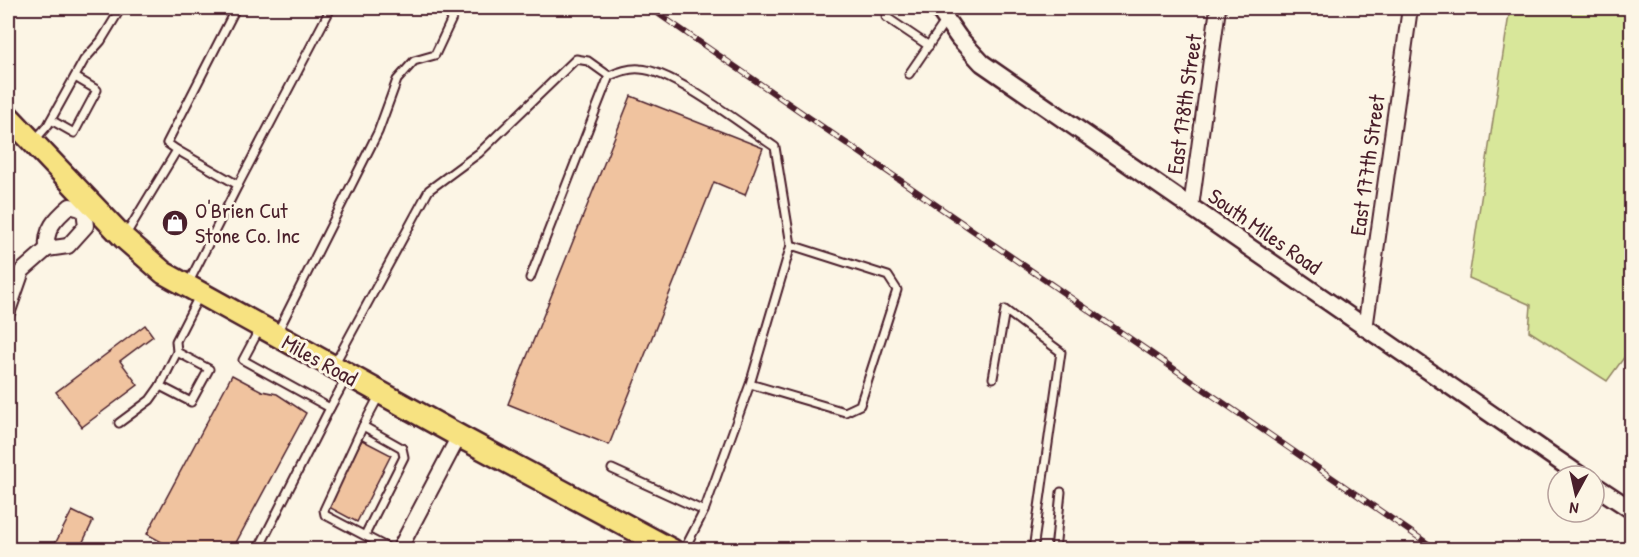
<svg xmlns="http://www.w3.org/2000/svg" width="1639" height="557" font-family="'Patrick Hand',sans-serif">
  <rect width="100%" height="100%" fill="#fcf5e5"/>
  <filter id="ink" filterUnits="userSpaceOnUse"><feTurbulence type="fractalNoise" baseFrequency=".0167" numOctaves="2"/><feDisplacementMap in="SourceGraphic" scale="12" xChannelSelector="R" yChannelSelector="G"/><feConvolveMatrix kernelMatrix="1 2 1 2 8 2 1 2 1" color-interpolation-filters="sRGB"/></filter>
  <g filter="url(#ink)">
    <polygon fill="#d8e79a" stroke="#918362" stroke-width="1.5" points="1510,8 1631,8 1631,348 1607,381 1529,331 1531,305 1469,278"/>
    <g fill="#f0c39f" stroke="#4a1f2b" stroke-width="1.5">
      <polygon points="631,96 763,148 745,195 714,182 609,445 508,404"/>
      <polygon points="145,325 153,336 120,361 138,385 82,427 56,392"/>
      <polygon points="232,375 262,391 277,394 306,413 232,550 176,550 147,534"/>
      <polygon points="362,440 391,455 357,522 327,506"/>
      <polygon points="72,511 93,521 79,550 61,550 54,546"/>
    </g>
    <g fill="none" stroke-linecap="round" stroke-linejoin="round">
      <defs>
        <g id="service">
          <polyline points="886,17 929,46"/>
          <polyline points="909,74 946,20"/>
          <polyline points="51,120 74,133 97,90 75,77"/>
          <polyline points="34,141 48,125 84,60 101,41 121,8"/>
          <polyline points="177,150 238,185 188,284"/>
          <polyline points="238,185 331,8"/>
          <polyline points="125,236 177,150 167,143 236,8"/>
          <path d="M530,278L609,76C619,72 629,68 640,69C673,70 746,128 775,147L791,245"/>
          <polyline points="259,330 243,360 330,408 347,377"/>
          <polyline points="277,333 378,132 397,80 414,61 435,55 457,8"/>
          <polyline points="177,352 209,369 191,402 160,386 177,352 176,341 199,296"/>
          <polyline points="334,365 429,190 479,153 576,59 588,61 609,76"/>
          <polyline points="993,378 1005,310 1061,352 1033,550"/>
          <polyline points="119,423 150,400 160,386"/>
          <polyline points="363,426 324,510 325,515 392,550"/>
          <polyline points="612,469 704,511 684,550"/>
          <polyline points="704,511 750,384 791,245 888,276 897,290 860,405 845,412 750,384"/>
          <polyline points="365,535 404,457 402,448 363,426 380,394"/>
          <polyline points="258,550 330,408"/>
          <polyline points="1055,550 1061,492"/>
        </g>
        <g id="minor">
          <path d="M70,206L84,210L86,226L68,246L47,249C45,229 55,219 70,206Z"/>
          <polyline points="1191,207 1218,8"/>
          <polyline points="8,311 22,271 47,249"/>
          <polyline points="1365,329 1410,8"/>
          <polyline points="399,550 459,436"/>
        </g>
        <g id="tertiary">
          <polyline points="938,8 959,38 982,63 1581,476"/>
          <polyline points="1594,485 1632,510"/>
        </g>
        <polyline id="primary" points="8,116 124,238 164,273 459,436 672,550"/>
      </defs>
      <use href="#service" stroke="#4a1f2b" stroke-width="11"/>
      <use href="#minor" stroke="#4a1f2b" stroke-width="18"/>
      <use href="#tertiary" stroke="#4a1f2b" stroke-width="21"/>
      <use href="#primary" stroke="#4a1f2b" stroke-width="26"/>
      <use href="#service" stroke="#fcf5e5" stroke-width="7"/>
      <use href="#minor" stroke="#fcf5e5" stroke-width="14"/>
      <use href="#tertiary" stroke="#fcf5e5" stroke-width="16"/>
      <use href="#primary" stroke="#f7e281" stroke-width="21"/>
      <defs>
        <polyline id="rail" points="650,8 1437,550"/>
      </defs>
      <use href="#rail" stroke="#4a1f2b" stroke-width="6"/>
      <use href="#rail" stroke="#fcf5e5" stroke-width="4" stroke-dasharray="11" stroke-linecap="butt"/>
    </g>
  </g>
  <defs>
    <symbol id="shop-disc" viewBox="-11 -11 22 22"><circle r="9.5" fill="#4a1f2b" stroke="#fcf5e5"/><path d="M-5-2.5h2.3a2.7 3.5 0 0 1 5.4 0H5L5.5 6h-11ZM-1.5-2.5h3a1.5 2.3 0 0 0-3 0Z" fill="#fff"/></symbol>
  </defs>
  <g fill-rule="evenodd">
    <use href="#shop-disc" x="160" y="208" width="30" height="30"/>
  </g>
  <g text-anchor="middle" stroke-width="6" stroke-linejoin="round" paint-order="stroke">
    <g font-size="22" fill="#4a1f2b" stroke="#fcf5e5">
      <text transform="translate(1184 104) rotate(-82)" y="8">East 178th Street</text>
      <text transform="translate(1367 165) rotate(-82)" y="8">East 177th Street</text>
      <text transform="translate(1265 231) rotate(35)" y="8">South Miles Road</text>
      <text transform="translate(320 360) rotate(29)" y="8">Miles Road</text>
    </g>
    <g font-size="22" fill="#4a1f2b" stroke="#fcf5e5" text-anchor="start">
      <text x="195" y="218">O'Brien Cut<tspan x="195" dy="25">Stone Co. Inc</tspan></text>
    </g>
  </g>
  <rect width="1639" height="557" fill="none" stroke="#fcf5e5" stroke-width="30"/>
  <rect x="15" y="15" width="1609" height="527" fill="none" stroke="#4a1f2b" stroke-width="2" filter="url(#ink)"/>
  <g transform="translate(1576 494) rotate(188)"><circle r="28" fill="#fcf5e5" stroke="#b59f9b" stroke-width="1.5"/>
  <path d="M0-4.5L10 22L0 15L-10 22Z" fill="#4a1f2b"/>
  <text y="-9" font-size="16" font-weight="bold" text-anchor="middle" fill="#4a1f2b">N</text>
  </g>
</svg>
